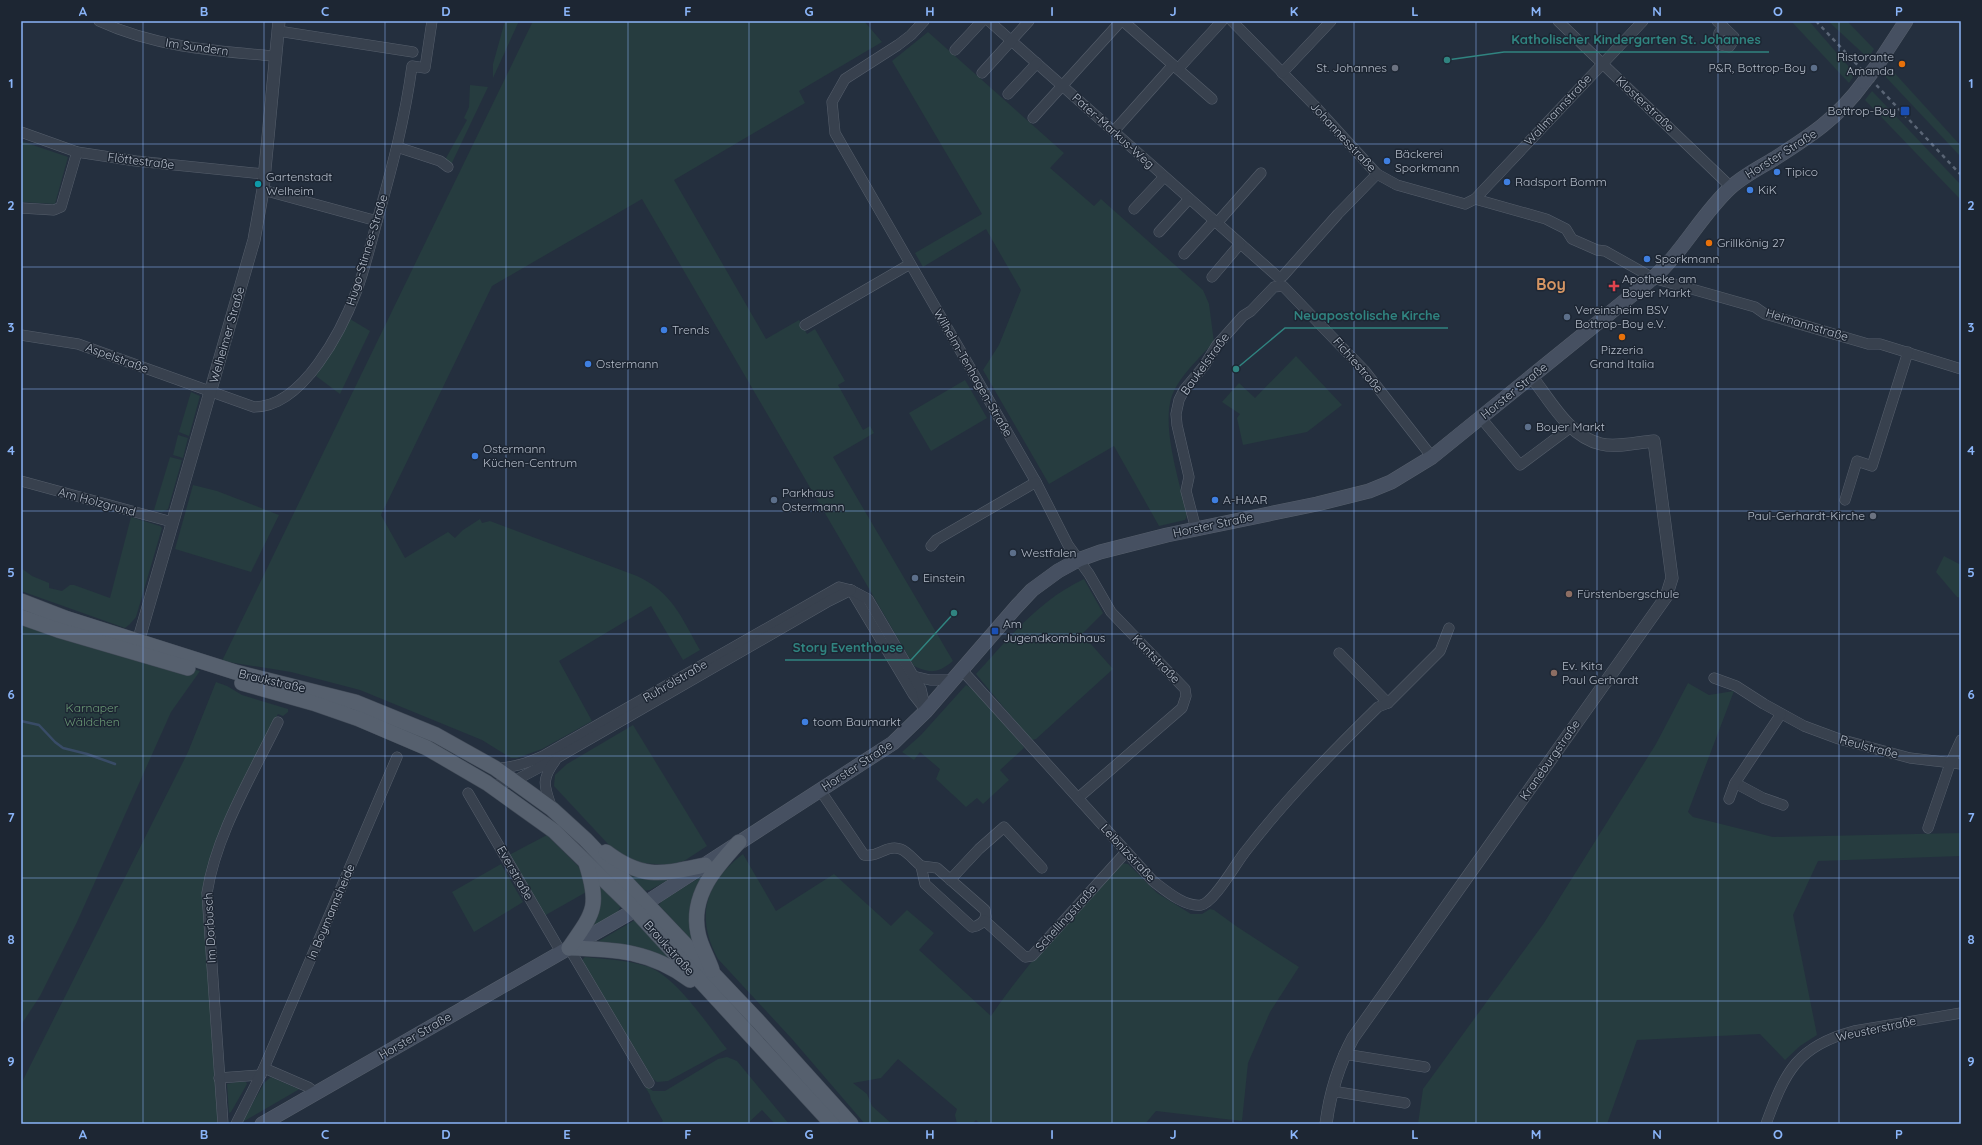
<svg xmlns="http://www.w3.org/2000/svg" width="1982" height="1145" font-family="Quicksand,sans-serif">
  <rect width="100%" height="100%" fill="#242f3e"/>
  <g fill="#263c3f">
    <polygon points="505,21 519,21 493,78 493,64"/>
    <path d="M533,21H864L882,42L799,91L805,103L674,180L766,339L799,320L807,334L815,329L845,381L838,385L863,430L870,426L874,433L833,457L953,661C938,673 931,674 914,666L642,199L492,286L381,515L405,558L448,532L455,538L463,530L480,519L482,523L490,521L637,576C673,593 681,617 700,650L683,660L651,606L559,661L592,721L542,749L517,758H511L482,740L360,690L291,672L222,661Z"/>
    <polygon points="1791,21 1809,21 1855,74 1849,83"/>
    <polygon points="1828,21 1847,21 1874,49 1868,58"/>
    <path d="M928,32L1064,153L1050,168L1094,206L1101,199L1203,290L1209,304L1214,342C1201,356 1186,370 1176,387C1157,418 1180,481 1187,516L1185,520L1159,526L1114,446L1049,484L983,370L999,345L1021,290L986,229L923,267L915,253L982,214L892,61Z"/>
    <polygon points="1890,68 1961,146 1961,157 1884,75"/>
    <polygon points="470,85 488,87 450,167 445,160 467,120 464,118 469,107"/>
    <polygon points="1872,91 1961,185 1961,200 1865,100"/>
    <polygon points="21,141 68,157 55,204 21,202"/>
    <polygon points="350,319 370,331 340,394 316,376"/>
    <polygon points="1296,356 1342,405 1307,432 1243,445 1237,418 1240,414 1222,402 1239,383 1255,398"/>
    <polygon points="965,380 987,418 931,451 909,413"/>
    <polygon points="191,392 200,396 189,436 179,432"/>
    <polygon points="178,435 188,438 183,458 173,455"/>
    <polygon points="170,457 182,460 168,509 162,512 154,510"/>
    <polygon points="193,485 217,491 279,515 251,572 175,549"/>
    <polygon points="131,517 160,526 162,528 136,617 130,624 125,628 21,591 21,568 32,576 49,583 49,588 62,591 70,585 74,585 110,598"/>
    <polygon points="1944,556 1961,565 1961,598 1957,597 1936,572"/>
    <path d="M1084,579L1103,613L1082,634L1113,669L1036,739L1031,740L976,674C1009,638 1039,600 1084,579Z"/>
    <polygon points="21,618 58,631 200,671 171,712 77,922 40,996 21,1025"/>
    <path d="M216,682L227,686L242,695L288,709V712L283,716L278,714C261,745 246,776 231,808C219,834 207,858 203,886L218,1124H21V1084L188,752Z"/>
    <polygon points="1688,683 1709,695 1734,691 1688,812 1693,817 1773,837 1961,833 1961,856 1818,861 1793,915 1817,1035 1800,1046 1785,1060 1760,1034 1637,1040 1607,1124 1418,1124 1423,1089 1544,923 1656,744"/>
    <path d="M966,685C973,687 1021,740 1024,748L1000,770L1009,780L983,804L977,798L966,807L936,779L940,769L920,752L914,760L902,752L921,735Z"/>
    <polygon points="633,725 707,846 684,861 668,865 642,863 627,858 608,844 554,786 555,775 567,764"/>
    <polygon points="547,835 582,870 588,891 544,916 509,855"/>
    <path d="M743,854L776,911L834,874L891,926L907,910L934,933L919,950L991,1016C1029,960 1075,912 1121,863L1128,864L1157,893L1191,914H1202L1210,909L1214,910L1236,926L1299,967L1270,1012L1248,1063L1242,1121L1156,1111L1145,1124H980L976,1120L972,1124H957L955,1115L957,1109L898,1059L881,1078L853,1083L867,1094L872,1106L892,1124H865L792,1039L718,959C695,917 705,883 743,854Z"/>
    <polygon points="501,864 523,902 474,932 452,892"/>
    <polygon points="625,871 668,877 668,880 650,890 643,891"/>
    <polygon points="702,876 696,945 659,905 662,901"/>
    <polygon points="597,883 621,905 618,912 592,927"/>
    <polygon points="633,921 637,921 674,962 599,943 599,941"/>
    <path d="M585,957C605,959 626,960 646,966C676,975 707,1025 727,1049L668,1081L657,1082L653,1079L582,960Z"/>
    <polygon points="727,1057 737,1061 789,1124 775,1124 762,1110 747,1124 659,1124 663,1121 651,1100 650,1095 644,1085 653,1091 665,1091 718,1059"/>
    <polygon points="271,1077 296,1088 300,1085 303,1087 241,1123 265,1082"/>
    <polygon points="237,1082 246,1082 247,1084 231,1112 229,1113 227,1084"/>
  </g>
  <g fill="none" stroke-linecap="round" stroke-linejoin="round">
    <polyline stroke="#394c67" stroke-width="2.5" points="21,721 39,725 55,742 63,748 87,754 115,764"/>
    <defs>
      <g id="minor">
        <path d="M99,21C155,47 214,51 274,56"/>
        <polyline points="924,21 911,35 898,45 845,79 832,102 835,133 1036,482 1068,545 1089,574 1111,612 1185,689 1186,696 1182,708 1078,798"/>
        <polyline points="989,21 1278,277 1283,276 1338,214 1377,174"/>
        <polyline points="1123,21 1212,99"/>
        <polyline points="1232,21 1314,105 1377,174 1397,185 1465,204 1475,199 1643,21"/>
        <polyline points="1558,21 1731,187"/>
        <polyline points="1717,21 1734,37 1734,40 1729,47 1721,45 1718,40 1719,33 1724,27"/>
        <polyline points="278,31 413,52"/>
        <polyline points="955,50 982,21"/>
        <polyline points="1178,69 1222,21"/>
        <polyline points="982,73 1029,21"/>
        <polyline points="1282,73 1331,21"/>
        <polyline points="1008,94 1037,63"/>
        <polyline points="1033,118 1121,21"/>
        <polyline points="1114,131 1173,65"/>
        <polyline points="21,132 77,152 136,161 264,174"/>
        <polyline points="397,147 440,161 448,167"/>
        <polyline points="263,190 377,221"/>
        <polyline points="1475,199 1546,219 1566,229 1572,239 1597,250 1605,251 1653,278 1755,307 1765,314 1868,344 1880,344 1961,369"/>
        <polyline points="21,208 54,210 61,207 77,152"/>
        <polyline points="1134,209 1164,177"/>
        <polyline points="1217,223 1261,173"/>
        <polyline points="1159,232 1189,199"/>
        <polyline points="1184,254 1214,221"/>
        <polyline points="1212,277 1240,244"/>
        <polyline points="805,325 910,264"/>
        <path d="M21,335L78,344L254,407C303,407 342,330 357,290C366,265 372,239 379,214C393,164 405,118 412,66L425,68L432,21"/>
        <polyline points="1481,418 1520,465 1571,427"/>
        <polyline points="21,481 172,522"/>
        <polyline points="1845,500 1857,461 1872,466 1908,352"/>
        <polyline points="1196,529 1186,491 1189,477 1177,425 1176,414 1179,400 1184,390 1204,366 1217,345 1243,316 1251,311 1274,287 1283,286 1364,370 1432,457"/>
        <polyline points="931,546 936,540 1036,482"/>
        <polyline points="851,590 913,694 924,708"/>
        <polyline points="1339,653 1388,703"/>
        <path d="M961,669L1153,881C1165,890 1184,907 1201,905C1214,903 1236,863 1245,852C1285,800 1331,753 1378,707L1388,703L1440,651L1449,628"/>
        <polyline points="913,676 930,680 952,680"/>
        <polyline points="1714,678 1736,686 1764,704 1804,726 1839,739 1910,758 1961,764"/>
        <path d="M495,768C513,768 527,763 543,756L839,587L851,590L868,599L921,689L926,711"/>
        <polyline points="1735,783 1763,798 1783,805"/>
        <polyline points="493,786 514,781 557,758 829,601 851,590"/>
        <path d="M820,790L864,855C872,856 876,854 883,851C902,842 908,855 921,866"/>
        <polyline points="468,793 561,952"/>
        <polyline points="1729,799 1735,783 1781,714"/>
        <path d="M552,809C545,787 540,781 555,761"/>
        <polyline points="1928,828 1950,764 1961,740"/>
        <path d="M921,866L937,868L985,910L986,917C983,923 979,926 972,927L925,884Z"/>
        <polyline points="950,880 979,849 1004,827 1042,868"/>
        <polyline points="984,920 1025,957 1032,956 1126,852"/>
        <polyline points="569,948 649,1083"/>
        <polyline points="1344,1054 1425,1067"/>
        <polyline points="264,1068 308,1087 316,1093"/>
        <polyline points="219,1078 261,1075"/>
        <polyline points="1332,1091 1405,1103"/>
        <path d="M223,1124L207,893C216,834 252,776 278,722"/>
        <polyline points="236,1124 264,1068 397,757"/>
        <path d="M1766,1124C1785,1072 1797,1046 1854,1031L1961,1013"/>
      </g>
      <g id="tertiary">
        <polyline points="138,642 254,240 263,190 279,21"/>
        <path d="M1326,1124C1330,1093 1338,1066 1353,1038L1666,597L1672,578L1654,441C1638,442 1617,448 1601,444C1569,437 1550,400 1531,376"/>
      </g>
      <g id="secondary">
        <polyline points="1876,67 1906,21"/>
        <path d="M262,1124L635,910L893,743L926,711L1017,606L1032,590L1058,571L1078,560L1100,552L1167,535L1317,504L1369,491L1391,482L1432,457L1653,278C1683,252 1701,215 1730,188C1743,176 1759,168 1774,159C1810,136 1838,118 1864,82"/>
      </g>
      <g id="primary">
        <polyline points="21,601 65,618 235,672 355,702 436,735 495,768 552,809 586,840 758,1021 851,1124"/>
        <polyline points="21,617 58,630 188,668"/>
        <polyline points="242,683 313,703 359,719 427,748 487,783 554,831 635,910 832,1124"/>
        <path d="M606,852C643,880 662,874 705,865"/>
        <path d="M569,948C615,949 651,951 690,980"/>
        <path d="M569,948C594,912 600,907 586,863"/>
        <path d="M712,970C708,958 700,945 698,933C690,895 716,867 739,842"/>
      </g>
    </defs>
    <use href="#minor" stroke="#565f6c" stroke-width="11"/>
    <use href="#tertiary" stroke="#565f6c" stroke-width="13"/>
    <use href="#secondary" stroke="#565f6c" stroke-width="15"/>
    <use href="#primary" stroke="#414a57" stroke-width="16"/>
    <use href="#minor" stroke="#38414e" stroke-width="10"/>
    <use href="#tertiary" stroke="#38414e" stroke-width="12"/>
    <use href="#secondary" stroke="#465061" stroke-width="14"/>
    <use href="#primary" stroke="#56606e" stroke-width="15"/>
    <polyline stroke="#5a6575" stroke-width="2.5" stroke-dasharray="4 4" stroke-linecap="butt" points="1816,21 1961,175"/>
    <defs>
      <polyline id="secondary-bridge" points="1864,82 1876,67"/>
    </defs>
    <use href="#secondary-bridge" stroke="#565f6c" stroke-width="15" stroke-linecap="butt"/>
    <use href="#secondary-bridge" stroke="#465061" stroke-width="14"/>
  </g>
  <path fill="none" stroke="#8ab4f8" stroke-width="1" stroke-opacity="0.55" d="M143,21V1124M264,21V1124M385,21V1124M506,21V1124M628,21V1124M749,21V1124M870,21V1124M991,21V1124M1112,21V1124M1233,21V1124M1354,21V1124M1476,21V1124M1597,21V1124M1718,21V1124M1839,21V1124M21,144H1961M21,267H1961M21,389H1961M21,511H1961M21,634H1961M21,756H1961M21,878H1961M21,1001H1961"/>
  <g fill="#e8710a" stroke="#1d2633" stroke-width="1.5">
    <circle cx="1902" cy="64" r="4"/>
    <circle cx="1709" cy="243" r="4"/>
    <circle cx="1622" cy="337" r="4"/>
  </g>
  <g fill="#6b7280" stroke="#1d2633" stroke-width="1.5">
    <circle cx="1395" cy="68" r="4"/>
    <circle cx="1873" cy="516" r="4"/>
  </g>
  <g fill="#5c6f8a" stroke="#1d2633" stroke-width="1.5">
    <circle cx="1814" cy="68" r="4"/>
    <circle cx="1567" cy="317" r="4"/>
    <circle cx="1528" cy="427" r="4"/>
    <circle cx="774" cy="500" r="4"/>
    <circle cx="1013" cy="553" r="4"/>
    <circle cx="915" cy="578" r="4"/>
  </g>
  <g fill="#1a4fb4" stroke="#1d2633" stroke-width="1.5">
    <rect x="1900" y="106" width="10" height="10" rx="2"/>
    <rect x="991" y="627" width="8" height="8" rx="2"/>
  </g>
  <g fill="#3f7fe0" stroke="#1d2633" stroke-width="1.5">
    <circle cx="1387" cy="161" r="4"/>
    <circle cx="1777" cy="172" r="4"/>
    <circle cx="1507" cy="182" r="4"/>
    <circle cx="1750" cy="190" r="4"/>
    <circle cx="1647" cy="259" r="4"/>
    <circle cx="664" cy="330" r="4"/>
    <circle cx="588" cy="364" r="4"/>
    <circle cx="475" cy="456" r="4"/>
    <circle cx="1215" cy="500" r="4"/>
    <circle cx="805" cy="722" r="4"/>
  </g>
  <circle fill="#0f9aa8" stroke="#1d2633" stroke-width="1.5" cx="258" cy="184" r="4"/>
  <path fill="#e0444e" stroke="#1d2633" stroke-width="1.5" d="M1612 280h4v4h4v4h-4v4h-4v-4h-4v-4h4z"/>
  <g fill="#8d6e63" stroke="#1d2633" stroke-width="1.5">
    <circle cx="1569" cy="594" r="4"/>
    <circle cx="1554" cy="673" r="4"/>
  </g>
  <g text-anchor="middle" stroke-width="3" stroke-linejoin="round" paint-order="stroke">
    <g font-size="12" fill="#b4bcc9" stroke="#1d2633">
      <text transform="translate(197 47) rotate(8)" y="4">Im Sundern</text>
      <text transform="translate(1645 104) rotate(43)" y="4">Klosterstraße</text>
      <text transform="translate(1558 110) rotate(-47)" y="4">Wallmannstraße</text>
      <text transform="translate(1113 131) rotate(42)" y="4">Pater-Markus-Weg</text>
      <text transform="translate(1343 137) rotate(47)" y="4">Johannesstraße</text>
      <text transform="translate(1781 154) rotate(-32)" y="4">Horster Straße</text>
      <text transform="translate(141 161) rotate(7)" y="4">Flöttestraße</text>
      <text transform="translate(367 250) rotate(-73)" y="4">Hugo-Stinnes-Straße</text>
      <text transform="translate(1807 325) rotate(17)" y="4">Heimannstraße</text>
      <text transform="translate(227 335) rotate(-74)" y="4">Welheimer Straße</text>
      <text transform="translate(117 358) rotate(20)" y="4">Aspelstraße</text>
      <text transform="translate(1205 364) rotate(-54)" y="4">Baukelstraße</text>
      <text transform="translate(1358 365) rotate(49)" y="4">Fichtestraße</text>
      <text transform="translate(973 373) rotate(60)" y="4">Wilhelm-Tenhagen-Straße</text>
      <text transform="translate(1514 391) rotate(-39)" y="4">Horster Straße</text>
      <text transform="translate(97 502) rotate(15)" y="4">Am Holzgrund</text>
      <text transform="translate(1213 525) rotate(-12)" y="4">Horster Straße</text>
      <text transform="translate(1156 659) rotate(46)" y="4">Kantstraße</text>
      <text transform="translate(272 681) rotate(13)" y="4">Braukstraße</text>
      <text transform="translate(675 681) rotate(-30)" y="4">Ruhrölstraße</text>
      <text transform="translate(1869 747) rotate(15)" y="4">Reulstraße</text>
      <text transform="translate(1550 760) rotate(-55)" y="4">Kraneburgstraße</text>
      <text transform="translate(857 766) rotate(-33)" y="4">Horster Straße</text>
      <text transform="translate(1128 853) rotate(47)" y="4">Leibnizstraße</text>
      <text transform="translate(515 873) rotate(60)" y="4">Everstraße</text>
      <text transform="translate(331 912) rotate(-67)" y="4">In Boymannsheide</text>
      <text transform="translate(1066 918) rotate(-48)" y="4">Schellingstraße</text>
      <text transform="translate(210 928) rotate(-93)" y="4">Im Dorbusch</text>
      <text transform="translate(669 948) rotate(48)" y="4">Braukstraße</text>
      <text transform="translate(1876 1029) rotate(-12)" y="4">Weusterstraße</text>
      <text transform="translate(415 1036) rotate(-30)" y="4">Horster Straße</text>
    </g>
    <g font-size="12" fill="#b4bcc9" stroke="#1d2633" text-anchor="start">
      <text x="1894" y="61" text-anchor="end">Ristorante<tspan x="1894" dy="14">Amanda</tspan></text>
      <text x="1387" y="72" text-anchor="end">St. Johannes</text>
      <text x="1806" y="72" text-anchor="end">P&amp;R, Bottrop-Boy</text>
      <text x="1896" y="115" text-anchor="end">Bottrop-Boy</text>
      <text x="1395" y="158">Bäckerei<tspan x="1395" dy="14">Sporkmann</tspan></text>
      <text x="1785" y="176">Tipico</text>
      <text x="266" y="181">Gartenstadt<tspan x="266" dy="14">Welheim</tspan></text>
      <text x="1515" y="186">Radsport Bomm</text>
      <text x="1758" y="194">KiK</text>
      <text x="1717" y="247">Grillkönig 27</text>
      <text x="1655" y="263">Sporkmann</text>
      <text x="1622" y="283">Apotheke am<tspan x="1622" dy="14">Boyer Markt</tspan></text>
      <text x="1575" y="314">Vereinsheim BSV<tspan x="1575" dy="14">Bottrop-Boy e.V.</tspan></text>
      <text x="672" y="334">Trends</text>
      <text x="1622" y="354" text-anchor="middle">Pizzeria<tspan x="1622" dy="14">Grand Italia</tspan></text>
      <text x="596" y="368">Ostermann</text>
      <text x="1536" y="431">Boyer Markt</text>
      <text x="483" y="453">Ostermann<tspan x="483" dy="14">Küchen-Centrum</tspan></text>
      <text x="782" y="497">Parkhaus<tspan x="782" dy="14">Ostermann</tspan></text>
      <text x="1223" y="504">A-HAAR</text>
      <text x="1865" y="520" text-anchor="end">Paul-Gerhardt-Kirche</text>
      <text x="1021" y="557">Westfalen</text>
      <text x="923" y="582">Einstein</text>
      <text x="1577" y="598">Fürstenbergschule</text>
      <text x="1003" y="628">Am<tspan x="1003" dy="14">Jugendkombihaus</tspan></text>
      <text x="1562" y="670">Ev. Kita<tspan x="1562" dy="14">Paul Gerhardt</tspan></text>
      <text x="813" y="726">toom Baumarkt</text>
    </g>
    <g font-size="12" fill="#6b9a76" stroke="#1d2633">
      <text x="92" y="712">Karnaper<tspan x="92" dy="14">Wäldchen</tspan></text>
    </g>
    <g font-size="16" font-weight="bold" fill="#d59563" stroke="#1d2633">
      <text x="1551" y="290">Boy</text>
    </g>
  </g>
  <path fill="none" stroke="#308480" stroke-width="1.5" d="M1447 60L1504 52H1769M1236 369L1285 328H1448M954 613L911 660H785"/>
  <g fill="#308480" stroke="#1d2633" stroke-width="1.5">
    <circle cx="1447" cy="60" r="4"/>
    <circle cx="1236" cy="369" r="4"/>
    <circle cx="954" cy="613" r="4"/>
  </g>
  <g font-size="13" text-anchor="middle" font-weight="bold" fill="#308480" stroke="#1d2633" stroke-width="3" stroke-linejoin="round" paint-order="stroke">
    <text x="1636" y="44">Katholischer Kindergarten St. Johannes</text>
    <text x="1367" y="320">Neuapostolische Kirche</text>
    <text x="848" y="652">Story Eventhouse</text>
  </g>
  <rect width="1982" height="1145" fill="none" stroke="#1d2633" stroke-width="44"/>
  <rect x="22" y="22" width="1938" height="1101" fill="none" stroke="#8ab4f8" stroke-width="1.5"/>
  <g font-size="13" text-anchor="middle" font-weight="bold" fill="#8ab4f8">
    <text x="83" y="16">A</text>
    <text x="204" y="16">B</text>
    <text x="325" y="16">C</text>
    <text x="446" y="16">D</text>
    <text x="567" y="16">E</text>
    <text x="688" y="16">F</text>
    <text x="809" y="16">G</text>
    <text x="930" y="16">H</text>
    <text x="1052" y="16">I</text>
    <text x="1173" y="16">J</text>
    <text x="1294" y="16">K</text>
    <text x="1415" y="16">L</text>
    <text x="1536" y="16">M</text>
    <text x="1657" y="16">N</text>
    <text x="1778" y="16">O</text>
    <text x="1899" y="16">P</text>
    <text x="11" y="88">1</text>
    <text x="1971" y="88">1</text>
    <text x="11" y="210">2</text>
    <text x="1971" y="210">2</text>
    <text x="11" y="332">3</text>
    <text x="1971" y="332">3</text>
    <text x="11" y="455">4</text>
    <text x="1971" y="455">4</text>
    <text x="11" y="577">5</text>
    <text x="1971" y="577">5</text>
    <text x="11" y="699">6</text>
    <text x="1971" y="699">6</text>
    <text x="11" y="822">7</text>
    <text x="1971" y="822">7</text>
    <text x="11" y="944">8</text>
    <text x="1971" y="944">8</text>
    <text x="11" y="1066">9</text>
    <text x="1971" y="1066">9</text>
    <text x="83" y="1139">A</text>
    <text x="204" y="1139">B</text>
    <text x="325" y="1139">C</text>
    <text x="446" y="1139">D</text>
    <text x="567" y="1139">E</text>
    <text x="688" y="1139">F</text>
    <text x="809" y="1139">G</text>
    <text x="930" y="1139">H</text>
    <text x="1052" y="1139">I</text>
    <text x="1173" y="1139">J</text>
    <text x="1294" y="1139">K</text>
    <text x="1415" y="1139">L</text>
    <text x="1536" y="1139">M</text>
    <text x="1657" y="1139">N</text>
    <text x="1778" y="1139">O</text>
    <text x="1899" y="1139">P</text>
  </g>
</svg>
